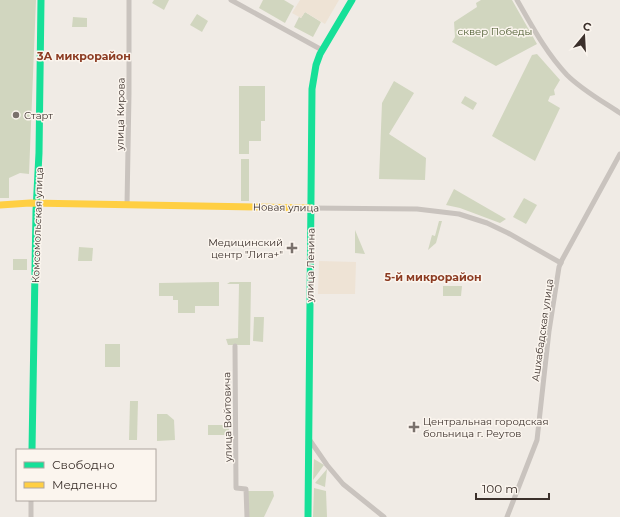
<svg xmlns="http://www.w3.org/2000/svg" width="620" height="517" font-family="Montserrat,sans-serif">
  <rect width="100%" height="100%" fill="#f0ebe5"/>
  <g fill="#d1d6bf">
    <polygon points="0,0 36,0 29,174 20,173 9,178 9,198 0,198"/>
    <polygon points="154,0 169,0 164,10 152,3"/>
    <polygon points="263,0 284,0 294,6 285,23 259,8"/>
    <polygon points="481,0 512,0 537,44 496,66 452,42 455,37 454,22 477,7 476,3"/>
    <polygon points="305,12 321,22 313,37 294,27 299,17 301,18"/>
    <polygon points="197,14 208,21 202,32 190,25"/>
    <polygon points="73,17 87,18 87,27 72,27"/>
    <polygon points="537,54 560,80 554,90 555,95 550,96 548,101 560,108 535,161 492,136 532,55"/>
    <polygon points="394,81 414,93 389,134 426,158 425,180 379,179 382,103"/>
    <polygon points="239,86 265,86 265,121 261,121 261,141 249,141 249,154 239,154"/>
    <polygon points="465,96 477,103 473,110 461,103"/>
    <rect x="241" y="159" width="8" height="42"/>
    <polygon points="454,189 506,219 500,223 460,208 446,205"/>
    <polygon points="524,198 537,205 526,224 513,217"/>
    <polygon points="439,221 442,221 436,243 428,250 432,235 435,236"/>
    <polygon points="355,230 365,254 355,253"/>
    <polygon points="79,247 93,248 92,261 78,261"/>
    <rect x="13" y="259" width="14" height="11"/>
    <polygon points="219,282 219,306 195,306 195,313 178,313 178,300 173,300 173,296 159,296 159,283"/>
    <polygon points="230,282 251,282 250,345 228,345 226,339 238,338 239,284 227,284"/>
    <polygon points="443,286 462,286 461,296 443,296"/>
    <polygon points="254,317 264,317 263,342 253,341"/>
    <rect x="105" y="344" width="15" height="23"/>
    <polygon points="130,401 138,401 137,440 129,440"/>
    <polygon points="157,414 167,414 174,420 175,440 157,441"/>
    <rect x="208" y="425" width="21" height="10"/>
    <polygon points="314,459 324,465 313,480"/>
    <polygon points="327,469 325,487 315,483"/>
    <polygon points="314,488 326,491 327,517 313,517"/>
    <polygon points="248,491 273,491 274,496 264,517 248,517"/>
  </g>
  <g fill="#eee3d5">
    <polygon points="300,0 339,0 325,24 305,12 301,18 292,13"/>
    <polygon points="319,261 356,262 355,294 318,294"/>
  </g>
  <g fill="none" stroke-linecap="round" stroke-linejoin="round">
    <g stroke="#c9c3be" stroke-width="5">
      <polyline points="231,0 322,50"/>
      <path d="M517,0C532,26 546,53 567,75C582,90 602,101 620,113"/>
      <polyline points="127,205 129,93 129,0"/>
      <polyline points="310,208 417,209 459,214 487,223 508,233 561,263"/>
      <polyline points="235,346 236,488 246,489 247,517"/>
      <polyline points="309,439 327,465 343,484 384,517"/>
      <polyline points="31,517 31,500"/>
      <polyline points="507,517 537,440 549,331 559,267 562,260 620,154"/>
    </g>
    <g stroke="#16e098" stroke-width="7">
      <polyline points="32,450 36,211 39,153 41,0"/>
      <polyline points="308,517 312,89 316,65 320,54 352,0"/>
    </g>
    <polyline stroke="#ffcf43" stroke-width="7" points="0,205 30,203 310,208"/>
  </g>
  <g fill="#7a716c" stroke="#fbf5ee" stroke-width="1.5">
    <circle cx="16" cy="115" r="4"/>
    <path d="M290 242h4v4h4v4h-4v4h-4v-4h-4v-4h4z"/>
    <path d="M412 421h4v4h4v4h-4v4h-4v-4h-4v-4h4z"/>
  </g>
  <g text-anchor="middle" stroke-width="3" stroke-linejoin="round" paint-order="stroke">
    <g font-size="10" fill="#4a5a2e" stroke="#fbf5ee">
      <text x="495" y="35">сквер Победы</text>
    </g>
    <g font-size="10" fill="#3b302b" stroke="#fbf5ee">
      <text transform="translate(120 114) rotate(-89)" y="4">улица Кирова</text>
      <text transform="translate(286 207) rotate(1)" y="4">Новая улица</text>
      <text transform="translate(37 225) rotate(-88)" y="4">Комсомольская улица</text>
      <text transform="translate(310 265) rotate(-89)" y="4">улица Ленина</text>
      <text transform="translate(542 330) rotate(-82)" y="4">Ашхабадская улица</text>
      <text transform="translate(227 417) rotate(-91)" y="4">улица Войтовича</text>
    </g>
    <g font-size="10" fill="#3b302b" stroke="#fbf5ee" text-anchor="start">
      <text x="24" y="119">Старт</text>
      <text x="283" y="246" text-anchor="end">Медицинский<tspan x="283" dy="12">центр "Лига+"</tspan></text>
      <text x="423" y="425">Центральная городская<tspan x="423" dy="12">больница г. Реутов</tspan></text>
    </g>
    <g font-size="11" font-weight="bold" fill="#8c3b22" stroke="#fbf5ee">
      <text x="84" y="60">3А микрорайон</text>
      <text x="433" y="281">5-й микрорайон</text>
    </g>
  </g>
  <rect x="16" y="449" width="140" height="52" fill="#fbf5ee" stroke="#aea6a0"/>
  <rect x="24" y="462" width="20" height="6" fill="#16e098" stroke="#aea6a0"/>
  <text x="52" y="469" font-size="12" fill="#3b302b">Свободно</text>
  <rect x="24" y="482" width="20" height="6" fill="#ffcf43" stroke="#aea6a0"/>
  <text x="52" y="489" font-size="12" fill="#3b302b">Медленно</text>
  <g transform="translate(584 36) rotate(18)" stroke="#fbf5ee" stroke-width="3" paint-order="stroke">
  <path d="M0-3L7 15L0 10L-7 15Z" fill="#3b302b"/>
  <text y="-6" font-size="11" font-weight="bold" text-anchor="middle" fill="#3b302b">С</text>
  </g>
  <path d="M476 493v6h73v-6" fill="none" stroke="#3b302b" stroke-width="2"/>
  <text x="482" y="493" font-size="12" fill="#3b302b" stroke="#fbf5ee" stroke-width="3" paint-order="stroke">100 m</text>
</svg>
